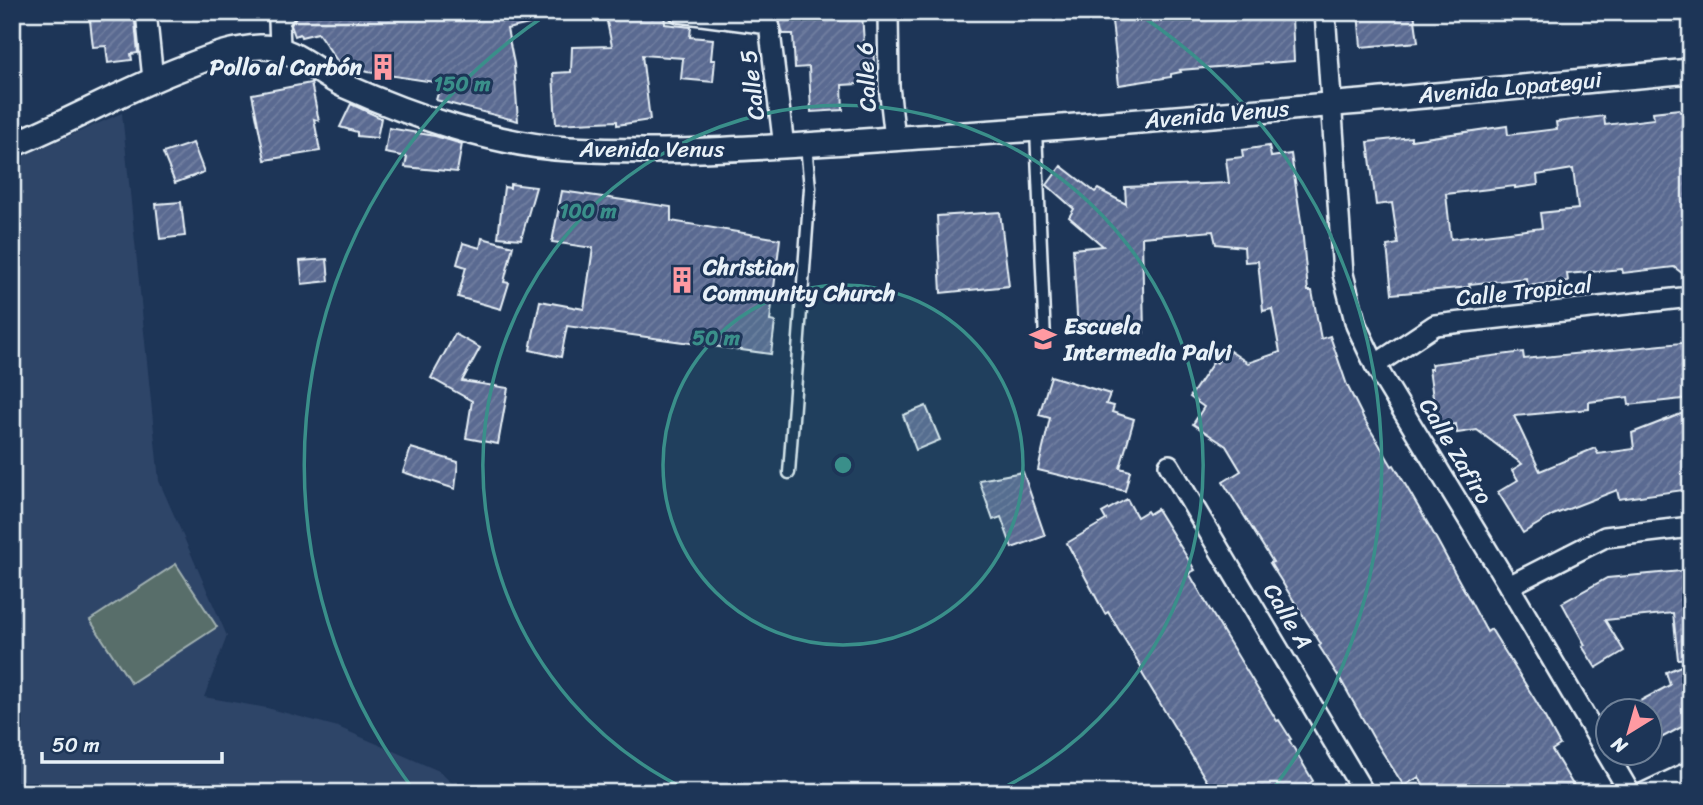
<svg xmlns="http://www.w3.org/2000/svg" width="1703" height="805" font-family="Sriracha,sans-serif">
  <defs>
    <pattern id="building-hatch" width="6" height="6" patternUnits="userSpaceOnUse" patternTransform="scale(1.75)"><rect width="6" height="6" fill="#5a6a91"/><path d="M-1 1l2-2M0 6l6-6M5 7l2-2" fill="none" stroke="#7280a1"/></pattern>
  </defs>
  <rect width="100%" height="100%" fill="#1d3557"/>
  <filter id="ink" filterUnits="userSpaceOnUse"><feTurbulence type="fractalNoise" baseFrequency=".0143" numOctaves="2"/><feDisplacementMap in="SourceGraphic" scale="14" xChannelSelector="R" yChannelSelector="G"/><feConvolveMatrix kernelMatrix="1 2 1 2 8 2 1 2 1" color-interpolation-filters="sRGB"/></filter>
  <g filter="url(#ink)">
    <polygon fill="#2f4568" points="122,113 159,481 227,636 204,697 267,708 338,727 439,771 462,793 12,793 12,161"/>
    <polygon fill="#586e6a" stroke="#a0b0b1" stroke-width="2" points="176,564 217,627 131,683 90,620"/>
    <g fill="url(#building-hatch)" stroke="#e8f1f8" stroke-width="2" fill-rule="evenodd">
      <polygon points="89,12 134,12 138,53 131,54 132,60 108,63 106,46 93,47"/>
      <polygon points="298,12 542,12 543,21 507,29 514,64 518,121 436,100 441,83 368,72 338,62 318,33 301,37 300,34 295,36 291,25"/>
      <polygon points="605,12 664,12 665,24 691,27 690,37 713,39 711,60 715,60 713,82 681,79 683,58 642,55 650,120 617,125 617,121 556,124 553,73 571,72 572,47 612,46"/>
      <polygon points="777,12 862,12 864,44 873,44 875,83 842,85 843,110 811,112 809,67 795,68 793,34 783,34"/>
      <polygon points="1111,12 1283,12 1283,19 1292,18 1294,61 1180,70 1181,72 1171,74 1171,77 1119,85"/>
      <polygon points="1358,12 1414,12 1418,42 1361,47"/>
      <polygon points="311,83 319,121 314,119 320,151 265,160 252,94"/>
      <polygon points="351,104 381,118 377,138 357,136 357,132 340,127"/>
      <path d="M1679,109L1680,112L1691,111V280L1674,267L1623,273L1622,269L1567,274L1568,281L1527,286L1526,278L1469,284L1470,287L1392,294L1387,246L1398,244L1392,203L1376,205L1368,142L1411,137V140L1507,126L1508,135L1557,129L1556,122L1604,116L1605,125L1654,119L1653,112ZM1573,169L1578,209L1540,213L1542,228L1451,239L1446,194L1515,186V188L1538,185L1537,175Z"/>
      <polygon points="389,128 435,136 462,144 457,172 405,167 407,157 385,153"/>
      <polygon points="193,143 204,172 175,183 163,153"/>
      <polygon points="1269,146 1271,157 1291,154 1302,228 1308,291 1312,291 1321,339 1330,336 1347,385 1364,419 1392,466 1394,465 1431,529 1487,632 1491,629 1537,703 1560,745 1552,750 1578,793 1428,793 1419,777 1404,786 1374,739 1342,682 1319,646 1321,644 1270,563 1273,562 1223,482 1241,471 1226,446 1193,424 1204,407 1190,397 1214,361 1217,363 1227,349 1248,363 1280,352 1272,309 1263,311 1258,261 1245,262 1244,247 1216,244 1213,231 1142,237 1144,333 1128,332 1126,329 1078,332 1073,249 1103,246 1069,217 1074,209 1047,185 1061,166 1095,192 1098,189 1126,204 1125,187 1229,183 1226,159 1243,157 1242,150"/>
      <polygon points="510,184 536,187 521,239 498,237 504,187 510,188"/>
      <polygon points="562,191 671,207 671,221 780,239 770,321 775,322 771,354 567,326 561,357 530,350 540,301 584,309 593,248 552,242"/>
      <polygon points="181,202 185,236 160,239 156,204"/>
      <polygon points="1000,212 1009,286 941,293 937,216"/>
      <polygon points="482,238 513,246 504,282 509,283 501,309 458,297 466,267 457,264 463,243 480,248"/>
      <polygon points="327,259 329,281 302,284 300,261"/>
      <polygon points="455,334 480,348 462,381 508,388 498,444 466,438 472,401 431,378"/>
      <polygon points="1691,342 1691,398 1629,405 1628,397 1589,402 1589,409 1514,416 1540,471 1595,448 1598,454 1634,449 1632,433 1691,410 1691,489 1619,499 1617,490 1553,515 1523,533 1498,492 1518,480 1512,470 1522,464 1477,430 1457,433 1456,424 1437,426 1429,369 1432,369 1431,364 1523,352 1524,359"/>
      <polygon points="1051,376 1110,394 1106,404 1114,406 1112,412 1134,419 1120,468 1130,471 1125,491 1038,470 1050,418 1039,415"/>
      <polygon points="926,406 940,440 916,450 903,415"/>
      <polygon points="411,448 458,462 455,489 403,472"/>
      <polygon points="1023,472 1045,536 1012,548 1001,517 993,520 979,480"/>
      <polygon points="1127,499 1137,517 1147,511 1149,514 1157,509 1195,570 1189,573 1213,615 1277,721 1279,720 1291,739 1289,740 1313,781 1294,793 1214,793 1140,670 1142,668 1108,612 1105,614 1067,543 1106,520 1102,513"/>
      <polygon points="1691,570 1691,658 1678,659 1673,613 1605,620 1624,651 1596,668 1582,646 1585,645 1562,603 1607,578"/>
      <polygon points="1691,662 1691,722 1650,744 1650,710 1623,710 1670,685 1666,672"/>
    </g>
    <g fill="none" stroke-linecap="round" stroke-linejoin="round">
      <defs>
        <g id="service">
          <polyline points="1036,130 1045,340"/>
          <polyline points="789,473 810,188 806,145"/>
        </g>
        <g id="minor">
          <polyline points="146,12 153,79"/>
          <polyline points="679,12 769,24 784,147"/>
          <polyline points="888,12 889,86 895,139"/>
          <polyline points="1325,12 1343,274 1356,325 1375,365 1509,586 1630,793"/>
          <polyline points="280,48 279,21 286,12"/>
          <polyline points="1375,365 1435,325 1691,297"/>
          <polyline points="1169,465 1364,793"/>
          <polyline points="1509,586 1605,537 1691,527"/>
          <polyline points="1644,793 1691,771"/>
        </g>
        <path id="tertiary" d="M12,145C71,121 126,89 185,67C210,57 234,48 260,47C294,46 316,73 345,86C412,116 496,145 569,149C696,156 823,143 949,135C1197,119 1444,94 1691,71"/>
      </defs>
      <use href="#service" stroke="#e8f1f8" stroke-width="15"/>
      <use href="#minor" stroke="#e8f1f8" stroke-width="24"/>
      <use href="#tertiary" stroke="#e8f1f8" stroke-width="28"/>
      <use href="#service" stroke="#1d3557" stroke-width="10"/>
      <use href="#minor" stroke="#1d3557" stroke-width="19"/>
      <use href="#tertiary" stroke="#1d3557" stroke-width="23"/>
    </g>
  </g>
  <circle cx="843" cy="465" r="180" fill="#3a8f8a" fill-opacity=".12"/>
  <g fill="none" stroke="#3a8f8a" stroke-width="3.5">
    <circle cx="843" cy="465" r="180"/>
    <path d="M694 793A360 360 0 1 1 992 793"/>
    <path d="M413 789A539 539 0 0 1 549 13M1137 13A539 539 0 0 1 1273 789"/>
  </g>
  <defs>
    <symbol id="building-bare" viewBox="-9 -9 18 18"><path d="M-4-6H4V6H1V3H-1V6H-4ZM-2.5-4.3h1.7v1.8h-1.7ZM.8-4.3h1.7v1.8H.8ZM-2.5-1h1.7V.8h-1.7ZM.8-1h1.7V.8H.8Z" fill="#ff9aa2" stroke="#1d3557" stroke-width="2.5" paint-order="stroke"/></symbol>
    <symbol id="school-bare" viewBox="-9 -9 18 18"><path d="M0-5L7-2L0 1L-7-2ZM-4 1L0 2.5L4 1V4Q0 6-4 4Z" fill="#ff9aa2" stroke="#1d3557" stroke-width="2.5" paint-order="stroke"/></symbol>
  </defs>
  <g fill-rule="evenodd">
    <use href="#building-bare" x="364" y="48" width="38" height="38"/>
    <use href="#building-bare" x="663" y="261" width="38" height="38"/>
    <use href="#school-bare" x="1024" y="320" width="38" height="38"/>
  </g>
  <g text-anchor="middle" stroke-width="6" stroke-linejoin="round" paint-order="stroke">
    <g font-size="23" font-weight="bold" fill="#e8f1f8" stroke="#1d3557" text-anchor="start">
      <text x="362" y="75" text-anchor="end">Pollo al Carbón</text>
      <text x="703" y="275">Christian<tspan x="703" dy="26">Community Church</tspan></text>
      <text x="1064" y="334">Escuela<tspan x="1064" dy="26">Intermedia Palvi</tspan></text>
    </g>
    <g font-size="23" fill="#e8f1f8" stroke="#1d3557">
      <text transform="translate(866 77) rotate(-93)" y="8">Calle 6</text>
      <text transform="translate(752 85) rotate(-97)" y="8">Calle 5</text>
      <text transform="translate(1510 87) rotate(-5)" y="8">Avenida Lopategui</text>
      <text transform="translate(1217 114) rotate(-5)" y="8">Avenida Venus</text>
      <text x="652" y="157">Avenida Venus</text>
      <text transform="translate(1524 291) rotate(-6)" y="8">Calle Tropical</text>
      <text transform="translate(1456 451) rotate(59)" y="8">Calle Zafiro</text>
      <text transform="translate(1288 616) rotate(59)" y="8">Calle A</text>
    </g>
  </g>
  <circle cx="843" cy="465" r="10" fill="#3a8f8a" stroke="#1d3557" stroke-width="3.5"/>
  <g font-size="21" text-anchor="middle" font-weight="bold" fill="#3a8f8a" stroke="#1d3557" stroke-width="6" stroke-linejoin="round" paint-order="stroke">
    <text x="462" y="91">150 m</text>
    <text x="588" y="218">100 m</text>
    <text x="716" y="345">50 m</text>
  </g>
  <rect width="1703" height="805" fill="none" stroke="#1d3557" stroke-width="42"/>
  <rect x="21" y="21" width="1661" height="763" fill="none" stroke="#e8f1f8" stroke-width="2.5" filter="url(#ink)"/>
  <g transform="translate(1629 732) rotate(217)"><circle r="33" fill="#1d3557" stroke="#6e8097" stroke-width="2"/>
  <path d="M0-5L12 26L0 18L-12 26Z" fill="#ff9aa2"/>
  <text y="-10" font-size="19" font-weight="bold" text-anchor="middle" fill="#e8f1f8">N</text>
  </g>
  <path d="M42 752v10h180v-10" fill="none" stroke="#e8f1f8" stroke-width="3.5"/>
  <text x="52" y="752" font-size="21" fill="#e8f1f8" stroke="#1d3557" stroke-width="5" paint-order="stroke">50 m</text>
</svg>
